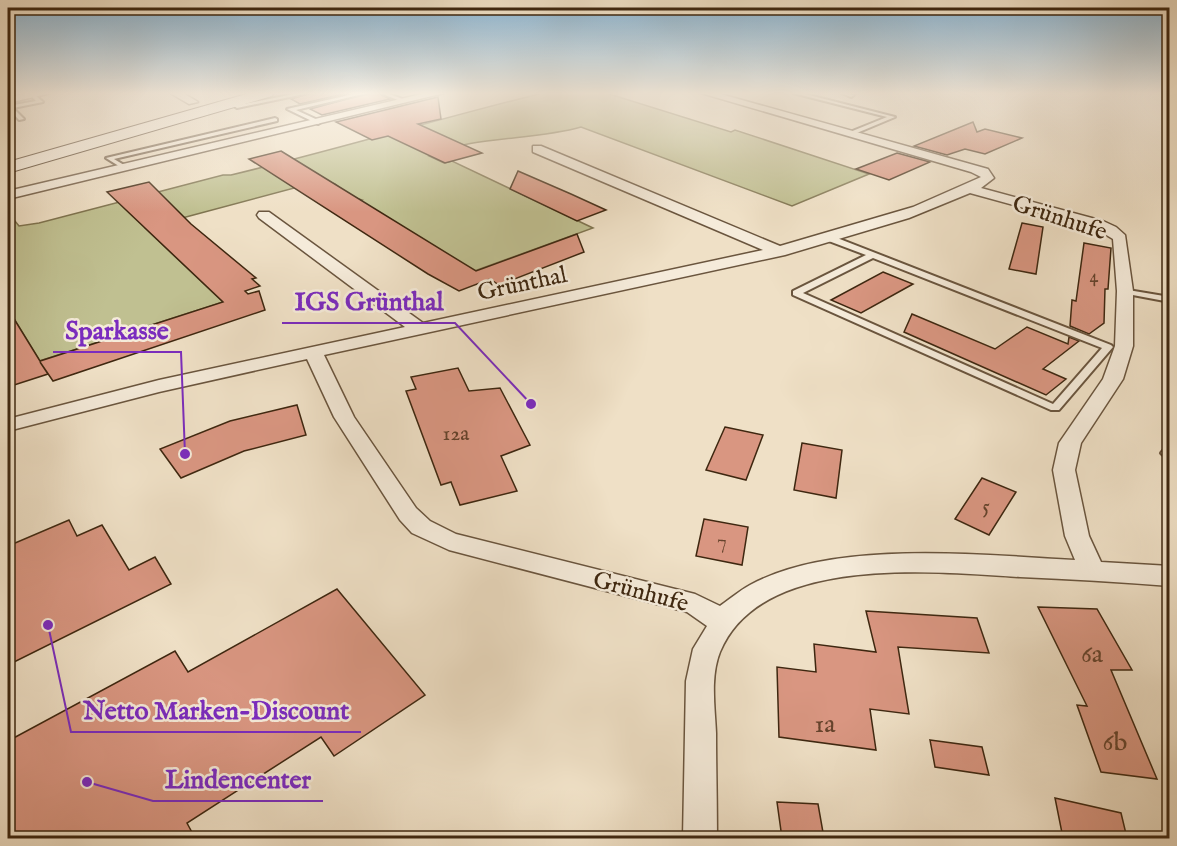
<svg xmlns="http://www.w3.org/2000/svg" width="1177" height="846" font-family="'IM FELL English',serif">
  <rect width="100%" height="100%" fill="#efe0c6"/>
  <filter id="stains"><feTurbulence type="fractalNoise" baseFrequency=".00333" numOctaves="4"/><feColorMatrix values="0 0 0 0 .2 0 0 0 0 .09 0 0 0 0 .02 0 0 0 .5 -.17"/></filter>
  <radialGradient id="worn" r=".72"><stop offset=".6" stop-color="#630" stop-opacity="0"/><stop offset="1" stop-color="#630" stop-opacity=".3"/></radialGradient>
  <path fill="#c0c091" stroke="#7f7450" stroke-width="1.5" d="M543,93H606L731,132L735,130L869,174L792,206L581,127C533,141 473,135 429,156L444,163L452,161L593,228L469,273L360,201L362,200L352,197L335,184L324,180L145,228L223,302L30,364L38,358L8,309L11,306L8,300V216L10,215L19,226L39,223L223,175H231C336,150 441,118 543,93Z"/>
  <g fill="#d99681" stroke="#3e2710" stroke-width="1.5">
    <polygon points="311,93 348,93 300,104 291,99"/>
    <polygon points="369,93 378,93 390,99 322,115 310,109"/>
    <polygon points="438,97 441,119 418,124 482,153 445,163 388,136 372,140 336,122"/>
    <polygon points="973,122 977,132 985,129 1022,138 985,154 965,149 947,155 914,146"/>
    <polygon points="281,151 476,271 577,234 584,252 499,285 490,279 459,291 428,274 249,159"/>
    <polygon points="897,153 930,162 889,180 856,169"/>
    <polygon points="518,171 571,194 606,210 577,221 510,189"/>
    <polygon points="149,182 191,224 256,278 252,279 260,286 245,291 248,294 259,291 265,310 53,381 40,362 48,374 8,387 8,309 40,361 223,302 107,192"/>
    <polygon points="1022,223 1043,227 1036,274 1009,269"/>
    <polygon points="1084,243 1111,248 1108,289 1105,289 1104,323 1089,334 1070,326 1072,300 1076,301"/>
    <polygon points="883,272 913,284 861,313 831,300"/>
    <polygon points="912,314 995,349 1027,327 1068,344 1069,337 1079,341 1043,369 1066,379 1046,395 904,332"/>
    <polygon points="458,368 469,391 500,388 530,445 501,456 517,491 460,505 451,482 441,485 406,391 416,389 411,377"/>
    <polygon points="297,405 306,435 244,451 181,478 160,449 230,421"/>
    <polygon points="725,427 763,435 746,480 706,470"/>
    <polygon points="802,443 842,450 836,498 794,490"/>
    <polygon points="982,478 1016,492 989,535 955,519"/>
    <polygon points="704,519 748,527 742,565 696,556"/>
    <polygon points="69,520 77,536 102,525 129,570 155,557 171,584 8,665 8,546"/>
    <polygon points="337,589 425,695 334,756 321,737 187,823 195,838 8,838 8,741 175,651 188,672"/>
    <polygon points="1038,607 1097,609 1132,670 1111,670 1157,779 1101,772 1077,705 1087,706"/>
    <polygon points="866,611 977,618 989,653 898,647 909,714 870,709 876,750 779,737 777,667 816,672 814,644 876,652"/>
    <polygon points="930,740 982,747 989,775 935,767"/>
    <polygon points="1055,798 1121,813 1127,838 1063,838"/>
    <polygon points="777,802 818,804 824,838 782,838"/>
  </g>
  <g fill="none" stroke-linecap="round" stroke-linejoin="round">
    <defs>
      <g id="service">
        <polygon points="33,93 43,102 13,108 24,119 19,120 8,108 8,106 36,101 30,95"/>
        <polygon points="299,93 309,93 237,108 234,106"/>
        <polygon points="358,93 367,93 296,110 320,121 321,122 318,124 287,109"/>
        <polygon points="380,93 387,93 408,101 403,102"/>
        <polygon points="793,93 801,93 895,117 852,135 849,133 850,132 887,117"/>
        <polygon points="841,93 854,95 851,97"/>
        <polygon points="8,97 11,100 8,102"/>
        <polygon points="275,118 277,119 277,121 114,159 124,165 124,167 122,168 106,158"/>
        <path d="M826,236H832L1111,345L1113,347L1059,410H1051L793,295V291L866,255L826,240ZM873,258L1102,348L1053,404L803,293Z"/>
        <polygon points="1122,289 1170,297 1170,302 1122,293"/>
        <polygon points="1170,446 1170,457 1163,455 1161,453 1166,447"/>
      </g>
      <g id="minor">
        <polygon points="29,93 51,93 8,103 8,97"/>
        <polygon points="170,93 183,93 198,102 189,104"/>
        <polygon points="426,93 444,93 8,199 8,191"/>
        <path d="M701,93H717L988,169L994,178L981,188L1103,221L1116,227L1125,235L1133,291V346L1123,379L1081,443L1075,470L1089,536L1101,562L1170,566V586C1119,582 1070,579 1020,577C934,572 761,553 720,652C710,677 715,708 716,733C716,768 717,803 717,838H683L686,681L693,649L707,626L687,612L449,550L412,533L400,520L334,417L307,359L159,392L8,431V419L159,380L405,327L259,218L257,215L259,212H269L423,323L763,250L533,152V146H541L780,246L913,207L981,177L971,172ZM970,193L1093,227L1113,239L1117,291L1115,346L1103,379L1059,443L1053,470L1065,536L1075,560C981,555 834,539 750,585C739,591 730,599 720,606L695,594L456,534L430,521L416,508L354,417L324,355L785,255L909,218Z"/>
      </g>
      <polygon id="secondary" points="250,93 274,93 272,96 8,173 8,162"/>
    </defs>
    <use href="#service" stroke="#6a553e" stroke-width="4"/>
    <use href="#minor" stroke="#6a553e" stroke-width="3"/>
    <use href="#secondary" stroke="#3e2710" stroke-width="2"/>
    <use href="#service" fill="#f5ebda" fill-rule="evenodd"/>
    <use href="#minor" fill="#f5ebda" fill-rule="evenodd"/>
    <use href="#secondary" fill="#f5ebda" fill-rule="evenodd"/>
  </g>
  <linearGradient id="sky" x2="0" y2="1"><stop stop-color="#8ab7d7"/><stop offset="0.44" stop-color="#f8f1e5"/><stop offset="1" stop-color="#f8f1e5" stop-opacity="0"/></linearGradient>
  <rect width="1177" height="212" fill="url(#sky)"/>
  <g text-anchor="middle" stroke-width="5" stroke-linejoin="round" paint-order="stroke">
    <g font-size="18" fill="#65432c">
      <text x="1094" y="282">4</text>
    </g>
    <g font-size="21" fill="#65432c">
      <text x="456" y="440">12a</text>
      <text x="986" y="513">5</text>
      <text x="722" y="548">7</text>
    </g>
    <g font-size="24" fill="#3e2710" stroke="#f5ebda">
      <text transform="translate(1060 217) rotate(18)" y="8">Grünhufe</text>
      <text transform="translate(522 283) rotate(-12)" y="8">Grünthal</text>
      <text transform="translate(641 591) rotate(15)" y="8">Grünhufe</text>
    </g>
    <g font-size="26" fill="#65432c">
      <text x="1092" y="662">6a</text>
      <text x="825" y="732">1a</text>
      <text x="1115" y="750">6b</text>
    </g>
  </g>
  <path fill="none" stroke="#7b2cbf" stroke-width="2" d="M531 404L455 323H282M185 454L181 352H53M48 625L71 732H361M87 782L153 801H323"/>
  <g fill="#7b2cbf" stroke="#f5ebda" stroke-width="2">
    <circle cx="531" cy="404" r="6"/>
    <circle cx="185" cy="454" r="6"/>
    <circle cx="48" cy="625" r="6"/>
    <circle cx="87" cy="782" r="6"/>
  </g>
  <g font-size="26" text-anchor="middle" font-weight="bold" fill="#7b2cbf" stroke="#f5ebda" stroke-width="5" stroke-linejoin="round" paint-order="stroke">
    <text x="369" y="310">IGS Grünthal</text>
    <text x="117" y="339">Sparkasse</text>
    <text x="216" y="719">Netto Marken-Discount</text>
    <text x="238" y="788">Lindencenter</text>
  </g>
  <rect width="1177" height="846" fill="none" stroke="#efe0c6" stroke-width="30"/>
  <rect x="9" y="9" width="1159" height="828" fill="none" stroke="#3e2710" stroke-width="3"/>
  <rect x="15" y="15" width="1147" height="816" fill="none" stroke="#3e2710" stroke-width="1.5"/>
  <rect width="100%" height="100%" filter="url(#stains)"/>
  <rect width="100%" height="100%" fill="url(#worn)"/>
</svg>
